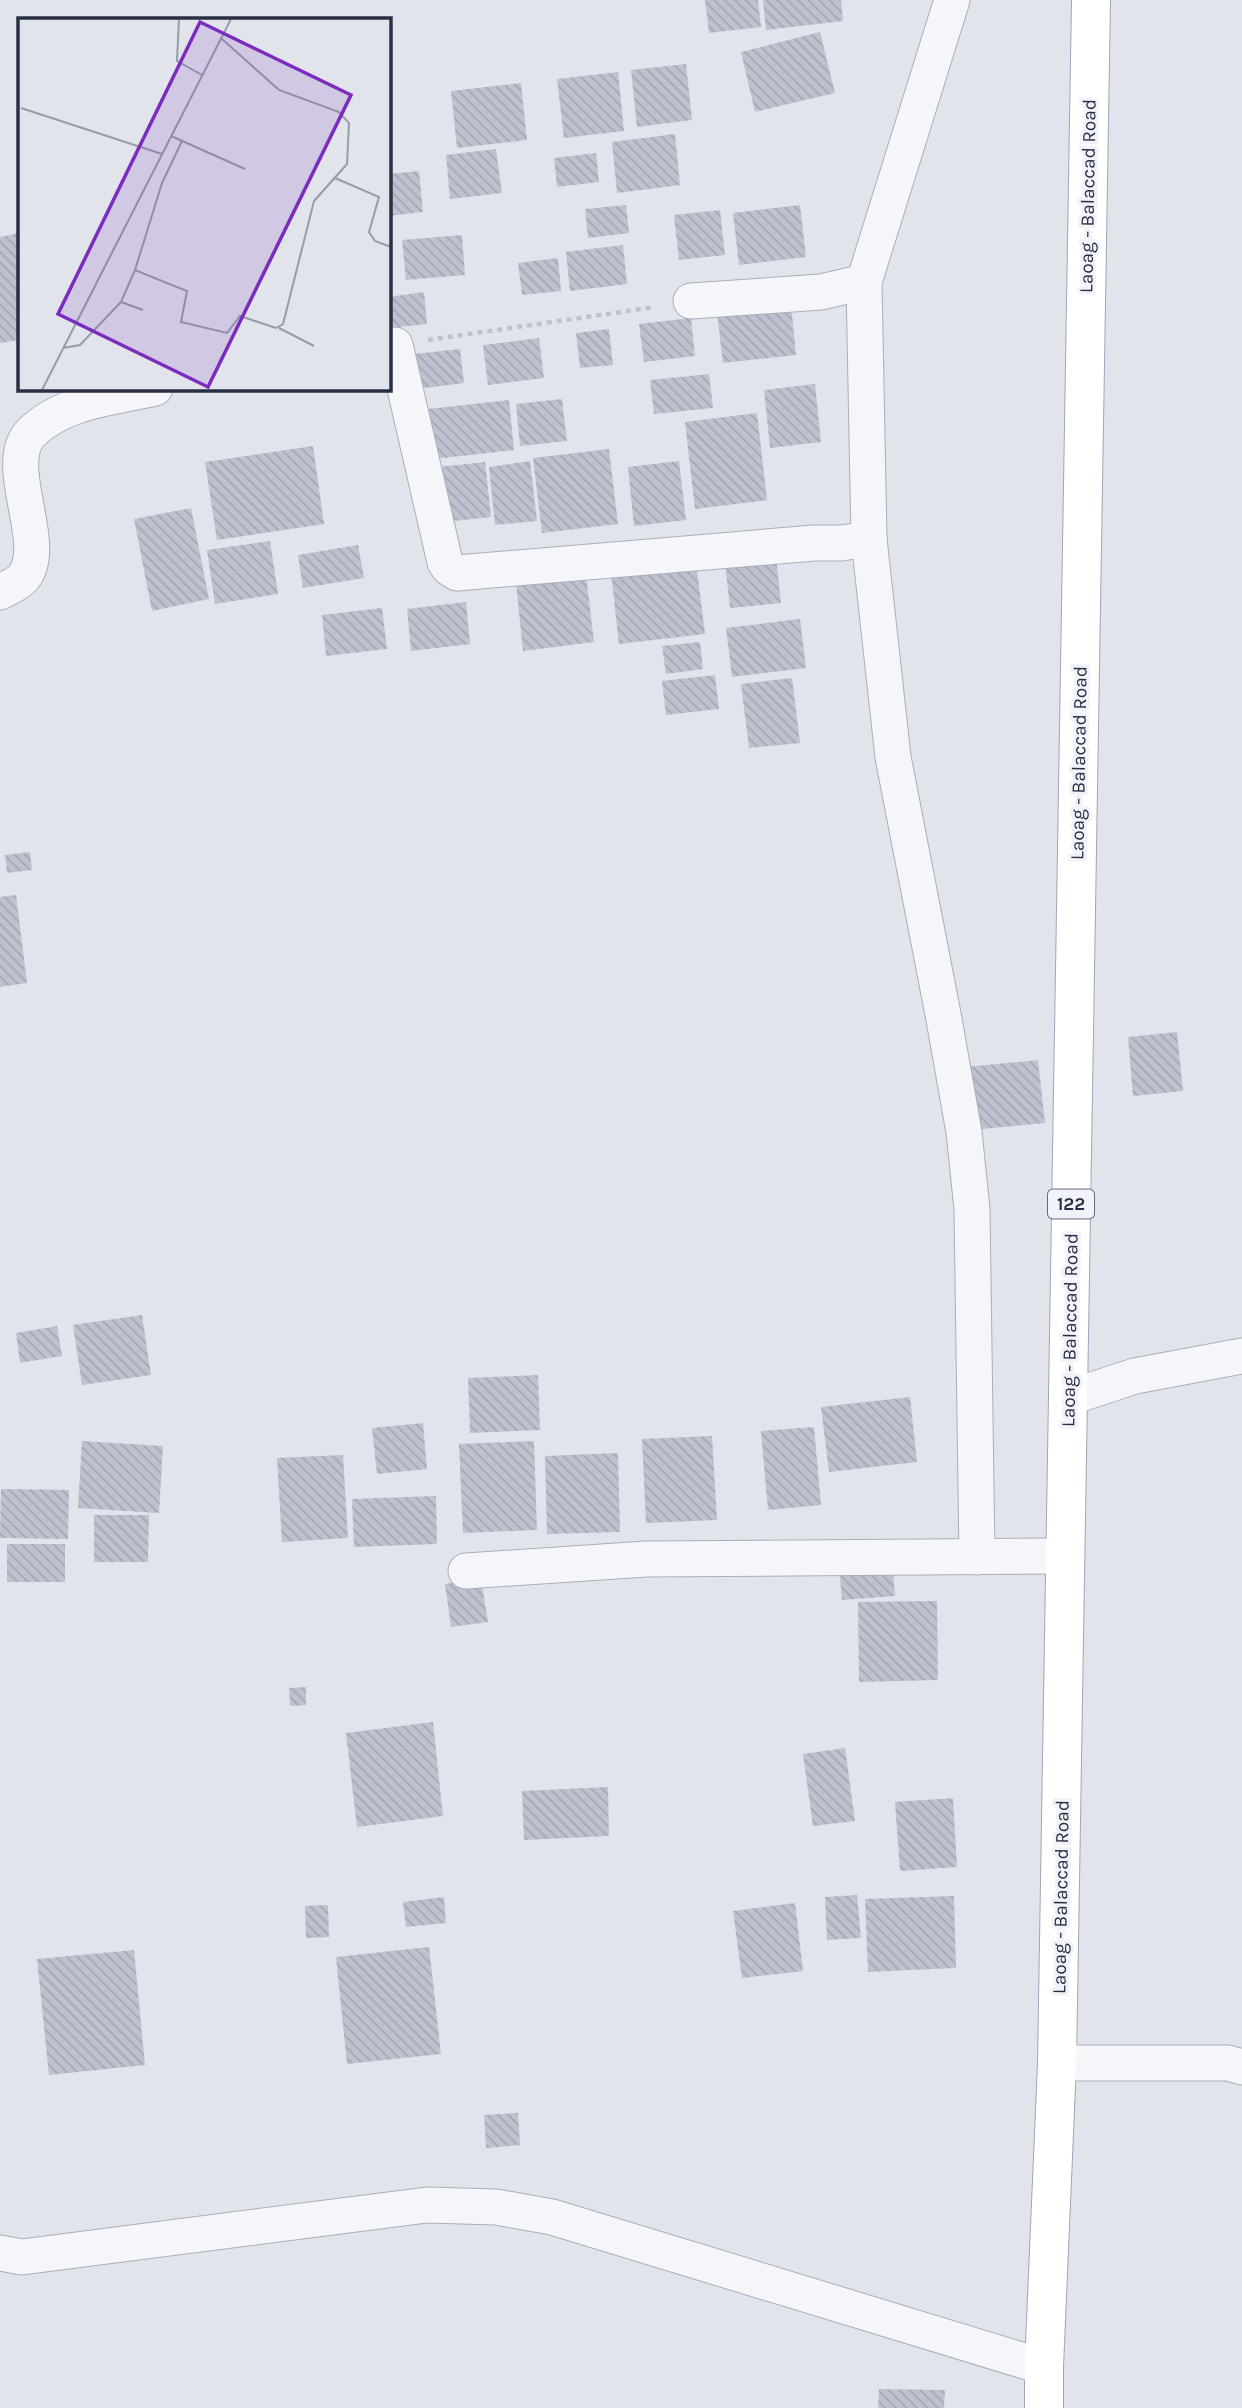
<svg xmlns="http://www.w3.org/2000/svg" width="1242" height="2408" font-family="Karla,sans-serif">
  <defs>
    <pattern id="building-back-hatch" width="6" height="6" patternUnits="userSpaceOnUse" patternTransform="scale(1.75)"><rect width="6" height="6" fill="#bec2cf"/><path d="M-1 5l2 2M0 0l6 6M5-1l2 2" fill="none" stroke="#a3a7b3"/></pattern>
  </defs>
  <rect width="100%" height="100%" fill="#e1e4eb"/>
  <g fill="url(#building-back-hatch)">
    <polygon points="705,0 758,0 761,27 709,33"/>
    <polygon points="763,0 841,0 843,21 766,30"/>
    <polygon points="820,32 835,93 755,112 741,52"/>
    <polygon points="686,64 692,120 637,127 631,70"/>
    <polygon points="618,72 624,131 564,138 557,79"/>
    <polygon points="521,83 527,140 457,148 451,91"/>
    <polygon points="675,134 680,185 617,193 612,142"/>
    <polygon points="496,149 502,193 450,199 446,155"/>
    <polygon points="596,153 599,182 557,187 554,158"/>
    <polygon points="419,171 423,212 388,216 388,174"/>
    <polygon points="626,205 629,233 588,238 585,209"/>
    <polygon points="800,205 806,257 739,265 733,213"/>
    <polygon points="720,210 725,255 679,260 674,215"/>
    <polygon points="19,233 19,340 0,343 0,237"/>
    <polygon points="462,235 465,275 406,280 402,240"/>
    <polygon points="623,245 627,284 570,291 566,252"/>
    <polygon points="558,258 561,291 522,295 518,263"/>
    <polygon points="424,292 427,324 388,328 388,297"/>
    <polygon points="791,304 796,355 723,363 717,312"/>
    <polygon points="691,318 695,356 644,362 639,324"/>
    <polygon points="609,329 613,365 580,368 576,333"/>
    <polygon points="539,338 544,378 488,385 483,345"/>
    <polygon points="460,349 464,383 409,390 405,355"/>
    <polygon points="709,374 713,408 654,414 650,380"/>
    <polygon points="815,384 821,442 770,448 764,390"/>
    <polygon points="562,399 567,441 520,446 516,404"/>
    <polygon points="509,400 514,450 425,460 419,410"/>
    <polygon points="757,413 767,500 695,509 685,422"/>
    <polygon points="313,446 324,524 217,540 205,462"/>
    <polygon points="609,449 618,524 542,533 533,458"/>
    <polygon points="530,461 537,521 495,525 489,467"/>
    <polygon points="679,461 686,520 634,526 628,467"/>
    <polygon points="485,462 491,517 436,523 430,468"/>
    <polygon points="191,508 209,599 152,611 134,519"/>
    <polygon points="270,541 278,594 215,604 207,550"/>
    <polygon points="358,545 364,578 303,588 298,555"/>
    <polygon points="775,548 781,603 730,608 724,555"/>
    <polygon points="695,553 705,634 619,644 610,564"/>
    <polygon points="586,575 594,642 523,651 516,583"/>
    <polygon points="466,602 470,644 411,651 407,609"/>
    <polygon points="382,608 387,649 326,656 322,615"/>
    <polygon points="800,619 806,668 732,677 726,628"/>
    <polygon points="700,642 703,669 666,674 662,646"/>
    <polygon points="715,675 719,709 666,715 662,681"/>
    <polygon points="792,678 800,743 749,748 741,684"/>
    <polygon points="30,852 32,870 7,873 5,855"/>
    <polygon points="16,895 27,983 0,987 0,897"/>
    <polygon points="1177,1032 1183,1091 1133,1096 1128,1037"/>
    <polygon points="1038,1060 1045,1123 972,1130 966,1067"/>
    <polygon points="142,1315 151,1375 82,1385 73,1325"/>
    <polygon points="57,1326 62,1356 20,1363 16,1333"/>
    <polygon points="538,1375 540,1430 470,1433 468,1378"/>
    <polygon points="910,1397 917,1462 829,1472 821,1407"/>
    <polygon points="423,1423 427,1469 377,1474 372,1428"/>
    <polygon points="814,1427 821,1505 768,1510 761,1431"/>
    <polygon points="712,1436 717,1520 646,1523 642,1439"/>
    <polygon points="82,1441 163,1446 159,1513 78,1508"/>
    <polygon points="534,1441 537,1530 463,1533 459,1444"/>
    <polygon points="618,1453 620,1532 547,1534 545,1456"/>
    <polygon points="343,1455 348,1538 282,1542 277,1458"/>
    <polygon points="1,1489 69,1490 68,1539 0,1538"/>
    <polygon points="436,1496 437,1544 354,1547 352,1499"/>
    <polygon points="94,1515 149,1515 148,1562 94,1562"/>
    <rect x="7" y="1544" width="58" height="38"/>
    <polygon points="892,1560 895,1596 842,1600 839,1564"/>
    <polygon points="481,1579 488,1622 451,1627 445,1584"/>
    <polygon points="937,1601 938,1680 859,1682 858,1602"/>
    <polygon points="306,1687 306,1705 290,1706 289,1688"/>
    <polygon points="433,1722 443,1816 357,1827 346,1733"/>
    <polygon points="845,1748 855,1821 813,1826 803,1754"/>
    <polygon points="608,1787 609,1836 524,1840 522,1791"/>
    <polygon points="953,1798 957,1867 900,1871 895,1802"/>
    <polygon points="857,1895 861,1938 827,1940 825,1897"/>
    <polygon points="954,1896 956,1968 868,1972 865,1899"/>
    <polygon points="444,1897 446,1923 406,1927 403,1902"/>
    <polygon points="795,1903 803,1971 742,1978 733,1911"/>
    <polygon points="328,1905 329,1937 306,1938 305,1906"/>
    <polygon points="429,1947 441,2054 347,2064 336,1957"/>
    <polygon points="134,1950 145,2065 49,2075 37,1959"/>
    <polygon points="518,2113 520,2145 486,2148 484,2115"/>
    <polygon points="879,2389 945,2390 944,2408 878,2408"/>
  </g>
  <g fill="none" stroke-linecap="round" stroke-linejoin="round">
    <defs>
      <g id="street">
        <polyline points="691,301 821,292 864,282"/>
        <polyline points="388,346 395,345 445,562 449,568 457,573 814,543 841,543 869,539 864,282 952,0"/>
        <polyline points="869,539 893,757 943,1014 964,1132 972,1209 977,1557"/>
        <path d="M0,592C7,588 18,584 23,578C51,545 0,465 31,433C63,401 113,398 155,388"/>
        <polyline points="1068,1398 1135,1376 1242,1356"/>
        <polyline points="466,1571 646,1559 1065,1556"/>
        <polyline points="1057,2063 1228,2063 1242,2067"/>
        <polyline points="0,2253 22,2257 427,2205 496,2207 552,2217 1044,2367"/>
      </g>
      <polyline id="primary" points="1044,2408 1044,2367 1057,2063 1091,0"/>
    </defs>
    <use href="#street" stroke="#aaaeb9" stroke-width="37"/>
    <use href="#primary" stroke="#a0a6b8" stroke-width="40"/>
    <polyline stroke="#c0c2ca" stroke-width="4.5" stroke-dasharray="5 5" stroke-linecap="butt" points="428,340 655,307"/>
    <use href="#street" stroke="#f5f6f9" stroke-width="35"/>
    <use href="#primary" stroke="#fff" stroke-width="38"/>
  </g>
  <g text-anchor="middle" stroke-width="7" stroke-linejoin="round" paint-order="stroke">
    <rect fill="#f1f3f8" stroke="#646a7b" stroke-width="2" x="1048" y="1189.5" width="46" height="29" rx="5"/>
    <g font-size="18" font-weight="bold" fill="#282f45">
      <text x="1071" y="1210">122</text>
    </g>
    <g font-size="19" fill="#282f45" stroke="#f1f3f8">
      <text transform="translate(1087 196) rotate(-89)" y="7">Laoag - Balaccad Road</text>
      <text transform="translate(1078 763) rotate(-89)" y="7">Laoag - Balaccad Road</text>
      <text transform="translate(1069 1330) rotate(-89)" y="7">Laoag - Balaccad Road</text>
      <text transform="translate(1060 1897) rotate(-89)" y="7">Laoag - Balaccad Road</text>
    </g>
  </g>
  <g transform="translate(18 18)">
    <rect width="373" height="373" fill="#e1e4eb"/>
    <path fill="none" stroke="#979ca9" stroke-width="2" d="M161,1L159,43L184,57M3,90L144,136M153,118L227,151M317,160L361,179L351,214L357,223L373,229M117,252L144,165L164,123M103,284L125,292M261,310L296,328M45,330L62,327L103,284L117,252L169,273L163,304L209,315L222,298L258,310L265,306L296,183L329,146L331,105L321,94L261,72L204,21M24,372L213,1"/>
    <path fill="#7b2cbf" fill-opacity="0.15" stroke="#7b2cbf" stroke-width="3.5" d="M182,4L333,77L190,369L40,296Z"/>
    <rect width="373" height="373" fill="none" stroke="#282f45" stroke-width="3.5"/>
  </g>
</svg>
